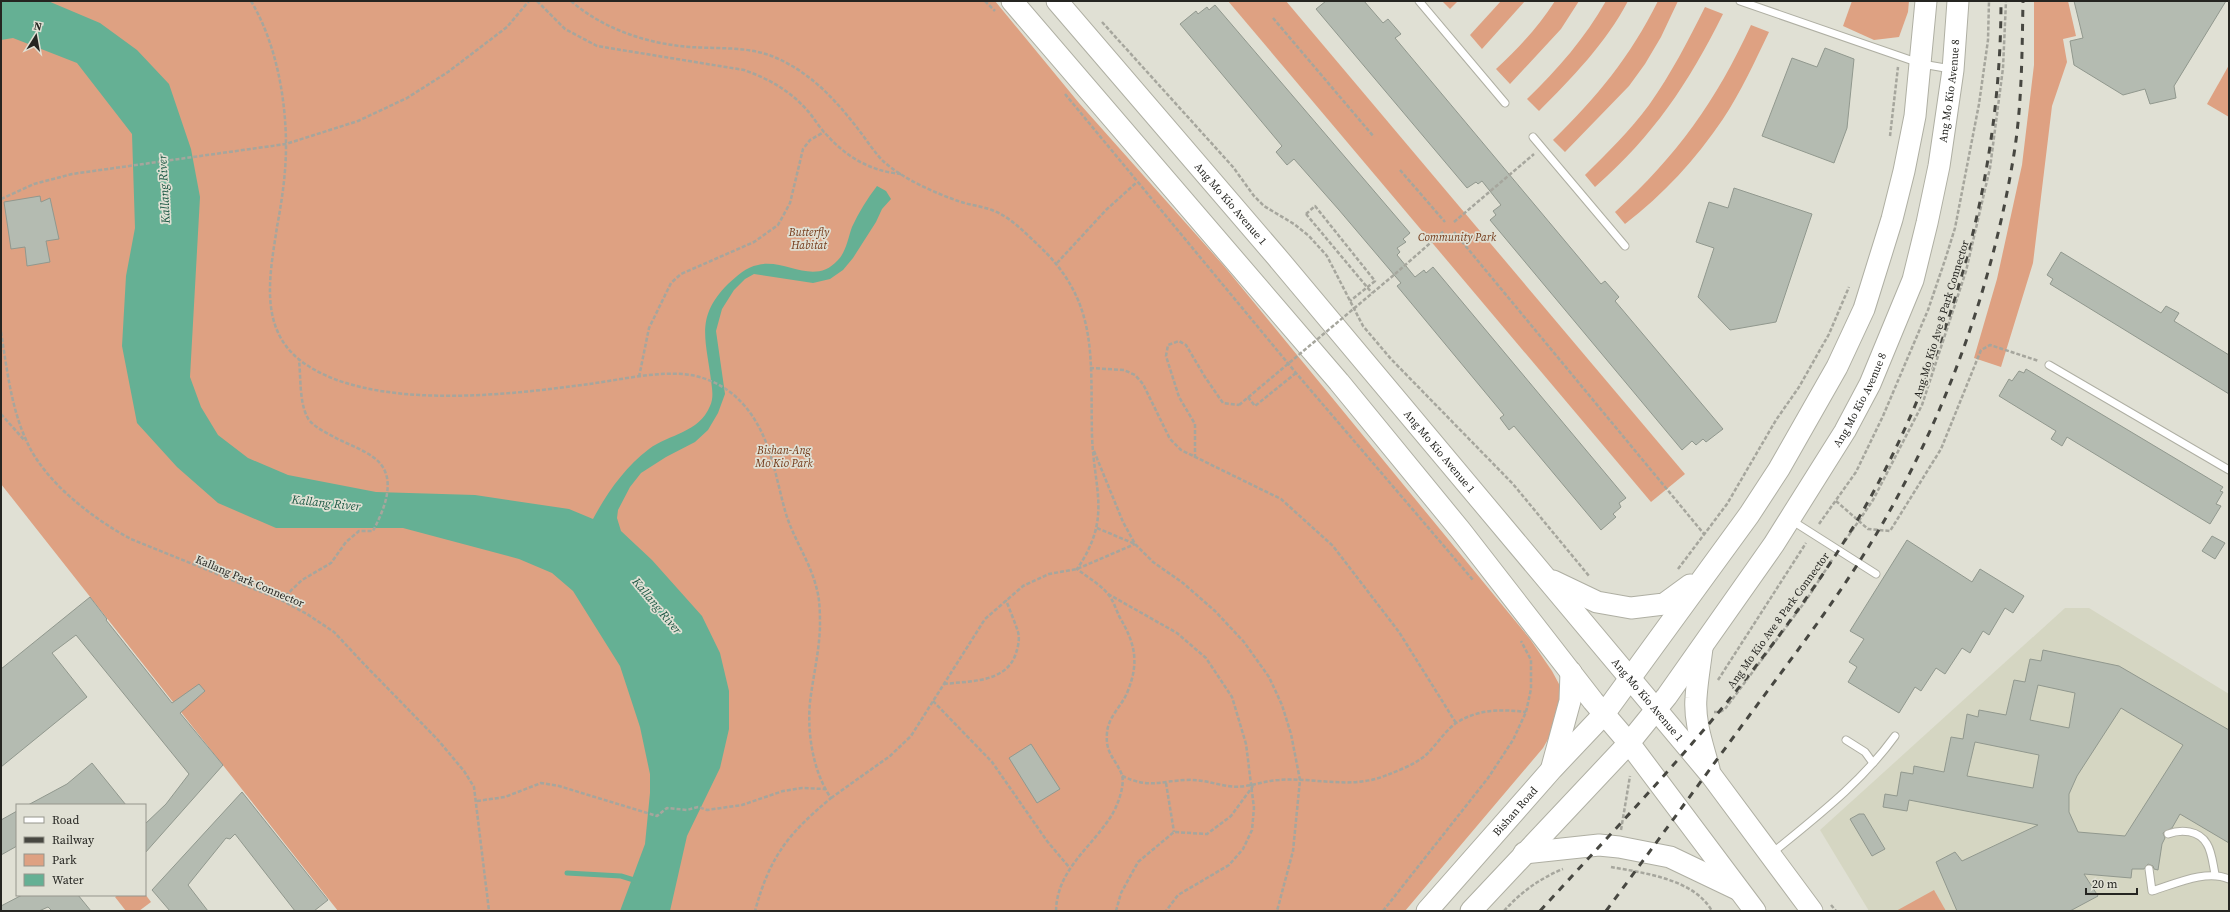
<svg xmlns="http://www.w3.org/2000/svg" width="2230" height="912" font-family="'Source Serif 4',serif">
  <rect width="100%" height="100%" fill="#e0e0d4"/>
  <polygon fill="#d5d6c2" points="2065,608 2089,608 2229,694 2229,911 1869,911 1820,830"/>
  <g fill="#dea182">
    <polygon points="1,1 995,1 1079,103 1224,266 1530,639 1552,671 1566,697 1559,720 1543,748 1405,911 338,911 1,484"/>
    <polygon points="1228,1 1286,1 1685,474 1651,502"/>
    <polygon points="1442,1 1458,1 1450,9"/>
    <polygon points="1501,1 1525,1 1482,49 1470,35"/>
    <path d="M1555,1H1579L1561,29L1510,84L1496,69C1519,48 1538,27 1555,1Z"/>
    <path d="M1606,1H1628C1606,43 1572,78 1539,111L1527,99C1558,69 1585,38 1606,1Z"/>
    <path d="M1658,1H1678L1661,37L1645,64L1629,86L1565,152L1553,140C1597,97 1630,57 1658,1Z"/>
    <polygon points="1852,1 1909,1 1908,12 1899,37 1874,40 1843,26"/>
    <polygon points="2034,1 2068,1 2076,36 2063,39 2067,62 2052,106 2033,263 2001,367 1974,358 1997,279 2022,165 2034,65"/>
    <path d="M1705,7L1723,14C1688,84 1654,135 1595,187L1585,175C1607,153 1630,131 1649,105C1671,74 1688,41 1705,7Z"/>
    <path d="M1751,25L1769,32C1755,61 1741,92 1723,119C1696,159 1663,195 1625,224L1615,212C1677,156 1716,101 1751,25Z"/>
    <polygon points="2229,65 2229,117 2207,104"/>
    <polygon points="1934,890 1946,911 1896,911"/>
    <polygon points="145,894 151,902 139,911 126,911 115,897 118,895"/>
  </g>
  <path fill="#65b094" d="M1,1H48L100,23L137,50L169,84L191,149L200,197L190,377L201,407L218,435L248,458L288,475L376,492L475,495L569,509L593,519C607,493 625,467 649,449C669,434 699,433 710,406C714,398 712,388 711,380C706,339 695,317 728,284C737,276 746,267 758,265C786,258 814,287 838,260C846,252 848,238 852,227C859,212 867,199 877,186L886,191L891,199L882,209L876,222L853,258L843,270L830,279L813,283L754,274L745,279L734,290L722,309L716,331L725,394L718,413L708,430L695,442L666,457L641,473L630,487L618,510L617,518L621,531L652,560L702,616L720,653L729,691V729L720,768L687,836L670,911H620L645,844L650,793V774L640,727L620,666L573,591L552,573L519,559L403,528H276L218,503L177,467L137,423L122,346L126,276L135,228L132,134L77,63L13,38L1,40Z"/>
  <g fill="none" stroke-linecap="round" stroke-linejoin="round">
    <polyline stroke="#65b094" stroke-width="5" points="567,873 621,876 637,881"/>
  </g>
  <g fill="#b4bbb1" stroke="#91988e" fill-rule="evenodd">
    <polygon points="1326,1 1364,1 1383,23 1388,19 1401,34 1395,38 1601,284 1605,281 1619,297 1615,301 1723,429 1706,442 1703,439 1696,445 1692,441 1682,450 1490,220 1496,215 1493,211 1501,205 1482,181 1478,184 1476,182 1467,188 1316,9"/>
    <polygon points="2074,1 2226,1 2174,86 2176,98 2150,104 2145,89 2123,95 2074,65 2070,41 2083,38"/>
    <polygon points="1215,5 1410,233 1403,239 1406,242 1397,248 1400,252 1397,255 1415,277 1424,270 1426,273 1433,267 1626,498 1619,503 1621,507 1613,514 1616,517 1601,530 1514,426 1509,430 1500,418 1504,415 1397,286 1401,283 1339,210 1294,159 1287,165 1276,152 1282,146 1180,24 1196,11 1198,14 1207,7 1209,10"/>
    <polygon points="1825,48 1854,59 1847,128 1834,163 1762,136 1792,58 1817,67"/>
    <polygon points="1734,188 1812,214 1776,322 1730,330 1698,297 1714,248 1696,242 1709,202 1728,208"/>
    <polygon points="40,196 41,202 50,198 59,239 46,241 50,262 27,266 25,247 11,249 4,202"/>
    <polygon points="2061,252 2161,313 2166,306 2179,313 2174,321 2229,355 2229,394 2050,284 2053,279 2047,275"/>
    <polygon points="2026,369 2223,487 2220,491 2223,492 2216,504 2221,506 2210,524 2067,437 2062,446 2051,439 2056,431 1999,396 2009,379 2012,381 2019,371 2024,373"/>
    <polygon points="2212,536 2225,543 2215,559 2202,551"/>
    <polygon points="1907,540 1972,582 1980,569 2024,596 2013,613 2005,608 1989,635 1983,631 1970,653 1962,648 1945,674 1936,668 1921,691 1915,687 1899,713 1848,682 1857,667 1849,662 1864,639 1850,631"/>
    <polygon points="90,597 107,619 106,620 172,703 199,684 205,691 180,713 223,765 145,853 145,824 166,804 189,774 76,635 52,653 87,697 1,767 1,669"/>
    <path d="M2043,650L2119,666L2229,730V843L2180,814L2172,828L2163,833L2165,838L2162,844L2158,870L2154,869L2153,866L2148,864L2144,869H2132L2131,878L2084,874L2098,896L2070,911H1957L1936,862L1955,852L1962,861L2038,825L1909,800L1907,811L1883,807L1885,794L1897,796L1901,772L1913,774L1914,766L1944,772L1951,737L1963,739L1967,714L1978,717L1979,710L2006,715L2014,680L2025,682L2030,659L2041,661ZM2038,685L2075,693L2069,728L2030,720ZM2121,708L2183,745L2125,836L2078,832L2069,812V794L2077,776ZM1975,742L2039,755L2033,788L1967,776Z"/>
    <polygon points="1031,744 1060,789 1037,803 1009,758"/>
    <polygon points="92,763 126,805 28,805 67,784"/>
    <polygon points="242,792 328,900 314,911 295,911 235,834 230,839 226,838 188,885 208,911 170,911 152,890"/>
    <polygon points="17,811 17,846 1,855 1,820"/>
    <polygon points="1859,814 1864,814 1885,849 1872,856 1850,819"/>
    <polygon points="22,895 78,895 91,911 52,911 48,907 39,911 1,911 1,906"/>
  </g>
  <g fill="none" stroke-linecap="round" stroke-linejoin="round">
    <defs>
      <g id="service">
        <polyline points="1419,1 1505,103"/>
        <polyline points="1740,1 1922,64 1951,69"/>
        <polyline points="1533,137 1625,246"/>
        <polyline points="2049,365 2229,470"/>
        <polyline points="1791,520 1876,574"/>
        <polyline points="1846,740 1865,752 1873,763"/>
        <path d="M2168,834C2181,829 2199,830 2207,844C2212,852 2213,865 2215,874"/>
        <path d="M1771,854C1816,817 1861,783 1895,736"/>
        <path d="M2149,869L2152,891C2175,884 2206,869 2229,879"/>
      </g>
      <g id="primary">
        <polyline points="1012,1 1339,382 1461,531 1593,701 1629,743 1755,911"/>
        <path id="s1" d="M1057,1L1276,256L1711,775L1812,911"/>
        <polyline points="1553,581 1597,602 1631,608 1664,604 1690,585"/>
        <path d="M1702,648C1700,665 1697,681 1696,698C1694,722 1703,746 1709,769"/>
        <polyline points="1552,767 1570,701 1571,672"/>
        <polyline points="1524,853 1599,845 1619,847 1670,857 1737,889"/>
        <path id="s2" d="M1427,911L1552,769L1604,714L1749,515L1779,469L1837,367L1864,309L1892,219L1904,171L1915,116L1926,1"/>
        <path id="s3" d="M1471,911L1629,743L1667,696L1774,544L1845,431L1870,384L1913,280L1927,223L1939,166L1953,70L1958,1"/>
      </g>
    </defs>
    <use href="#service" stroke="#afafa3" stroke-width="9"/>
    <use href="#primary" stroke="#afafa3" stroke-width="23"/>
    <g stroke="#a6a69d" stroke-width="2.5" stroke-dasharray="4 2" stroke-linecap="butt">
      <path d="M251,1C276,43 286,98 286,146C286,173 282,200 277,227C270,274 258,328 301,361C369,412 509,395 589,384C619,380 652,372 683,374C706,376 728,387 743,404C771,435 775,476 786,514C794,540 811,563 817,590C820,601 820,615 820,627C819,653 813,677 810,702C807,733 813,772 831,798C788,834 770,856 755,911"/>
      <path d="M537,1L565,29L597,46L744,70C767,78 789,90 806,109C813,116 818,126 825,133C846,157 870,171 901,174"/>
      <path d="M571,1C603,29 648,44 690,47C718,49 748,46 774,57C810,72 835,99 858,129C866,139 874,152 883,161C903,179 933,192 958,201C969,205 981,206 992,210C1010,217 1022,230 1035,242C1100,301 1090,355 1092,436C1094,491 1112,518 1077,569C1087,577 1100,584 1108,594C1113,600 1116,609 1119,616C1135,643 1140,662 1127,693C1121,707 1108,717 1107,733C1105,754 1116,759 1122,775C1125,785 1118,804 1113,813C1093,847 1057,868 1056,911"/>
      <polyline points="985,1 995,11"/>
      <polyline points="1273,18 1374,137"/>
      <polyline points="1102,22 1233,167 1254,196 1264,206 1294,224 1309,236 1327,256 1363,326 1391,359 1513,484 1589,576"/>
      <polyline points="1065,94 1296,373 1473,580"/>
      <polyline points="1890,136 1898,67"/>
      <polyline points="1400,170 1445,222"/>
      <polyline points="1,199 34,184 72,174 286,144 358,121 407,98 448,72 507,27 529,1"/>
      <polyline points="1306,214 1315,206 1375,281 1350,301"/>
      <polyline points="1454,222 1534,154"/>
      <polyline points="1454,232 1704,534"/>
      <polyline points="1057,263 1106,210 1137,182"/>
      <polyline points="1395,274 1444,231"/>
      <path d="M1,332C7,369 11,408 27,442C45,482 93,519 131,539L281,600L307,614L334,632L364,664L438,740L464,771L474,787L489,911"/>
      <polyline points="1090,368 1124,370 1135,375 1143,384 1170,439 1181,450 1281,499 1333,546 1399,632 1456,723"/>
      <polyline points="639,377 649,328 671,283 681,274 754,242 778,225 790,203 803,149 810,140 824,132"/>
      <polyline points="1248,397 1255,406 1296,373"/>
      <polyline points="1,414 25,441"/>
      <polyline points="1094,451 1123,522 1135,544 1153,562 1183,583 1215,611 1244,642 1269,677 1282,705 1291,734 1300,780 1293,851 1277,911"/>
      <polyline points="1195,458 1195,424 1179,397 1166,356 1168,345 1179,341 1186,345 1205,377 1223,403 1239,405"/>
      <polyline points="1836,501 1868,529 1890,531 1941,449 1981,350 1990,345 2039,361"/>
      <polyline points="1819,524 1856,472 1883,416 1928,310 1946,257 1955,228 1979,104 1988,40 1989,1"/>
      <polyline points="1097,528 1135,544"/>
      <polyline points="1845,541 1873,500 1922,405 1966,271 1990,168 2003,68 2006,1"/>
      <polyline points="1678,569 1727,504 1776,420 1799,387 1829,334 1849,287"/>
      <polyline points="1108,594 1177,633 1206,658 1232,697 1246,744 1254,808 1252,830 1243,849 1229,865 1178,895 1166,911"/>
      <path d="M281,600L302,580L331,563L346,542L359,531H373C385,508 399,475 373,457C362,449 347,444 334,437C325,432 316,428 309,420C299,405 301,378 299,360"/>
      <polyline points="1718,680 1806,543"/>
      <path d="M944,684C969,681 1007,683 1016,653C1018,647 1020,639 1018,632C1015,622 1010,611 1006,600"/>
      <polyline points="933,701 992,762 1047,841 1069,867"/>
      <polyline points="1714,712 1720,712 1725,709 1807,599 1832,560"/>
      <path d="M1122,776C1151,789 1158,781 1187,780C1201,779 1214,784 1228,786C1246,789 1261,781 1279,780C1315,777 1352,790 1387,775C1400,770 1416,764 1427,754C1437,744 1445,731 1456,723C1478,709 1502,709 1526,712"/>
      <polyline points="1166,783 1174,832"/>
      <polyline points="831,798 890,756 911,736 985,619 1023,586 1049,574 1077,569 1135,544"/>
      <polyline points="477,801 505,797 541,783 559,786 657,816 667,808 687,810 698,807 707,810 742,805 783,791 802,788 825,789"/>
      <polyline points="1621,830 1630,776"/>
      <path d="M1611,867C1644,873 1694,879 1712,911"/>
      <polyline points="1831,905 1836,911"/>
      <polyline points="1116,911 1121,893 1138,862 1174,832 1207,834 1231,816 1253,786"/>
      <polyline points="1383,911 1488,778 1513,740 1526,712 1531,689 1531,660 1521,641"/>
      <path d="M1504,911C1521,892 1539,879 1563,869"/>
    </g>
    <use href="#service" stroke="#fff" stroke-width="7"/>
    <use href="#primary" stroke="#fff" stroke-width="21"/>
    <g stroke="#474741" stroke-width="3" stroke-dasharray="7 7" stroke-linecap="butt">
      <path d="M1540,911C1613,831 1689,752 1756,666C1806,601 1855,532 1891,458C1961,315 2001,161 2001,1"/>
      <path d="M1606,911C1654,846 1701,781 1749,716C1803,643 1859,571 1901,490C1955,388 1994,274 2013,160C2022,108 2022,54 2023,1"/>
    </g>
    <g stroke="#a6a69d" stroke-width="2.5" stroke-dasharray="4 2" stroke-linecap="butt">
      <polyline points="1306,214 1372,293"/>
      <polyline points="1239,405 1395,274"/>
    </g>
  </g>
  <g text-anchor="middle" stroke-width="3.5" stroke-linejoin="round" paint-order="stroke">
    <g font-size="11" fill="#252521" stroke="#e0e0d4">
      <text dy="4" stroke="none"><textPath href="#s3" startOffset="969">Ang Mo Kio Avenue 8</textPath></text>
      <text dy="4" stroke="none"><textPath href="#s1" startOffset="267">Ang Mo Kio Avenue 1</textPath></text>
      <text transform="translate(1941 319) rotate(-73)" y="4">Ang Mo Kio Ave 8 Park Connector</text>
      <text dy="4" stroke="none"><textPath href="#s3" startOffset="645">Ang Mo Kio Avenue 8</textPath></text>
      <text dy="4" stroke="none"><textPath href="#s1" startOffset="591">Ang Mo Kio Avenue 1</textPath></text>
      <text transform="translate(250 581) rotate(23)" y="4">Kallang Park Connector</text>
      <text transform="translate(1778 620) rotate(-54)" y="4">Ang Mo Kio Ave 8 Park Connector</text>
      <text dy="4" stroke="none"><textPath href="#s1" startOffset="915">Ang Mo Kio Avenue 1</textPath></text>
      <text dy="4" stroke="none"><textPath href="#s2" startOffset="133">Bishan Road</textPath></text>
    </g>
    <g font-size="11" font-style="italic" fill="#723817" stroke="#e0e0d4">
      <text x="809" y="236">Butterfly<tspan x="809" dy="13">Habitat</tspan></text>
      <text x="1457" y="241">Community Park</text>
      <text x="784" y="454">Bishan-Ang<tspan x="784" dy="13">Mo Kio Park</tspan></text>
    </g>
    <g font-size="12" font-style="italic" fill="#1b5743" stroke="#e0e0d4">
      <text transform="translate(164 189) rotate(-93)" y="4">Kallang River</text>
      <text transform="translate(326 503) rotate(6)" y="4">Kallang River</text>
      <text transform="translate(657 606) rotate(50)" y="4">Kallang River</text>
    </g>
  </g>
  <rect width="2230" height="912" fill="none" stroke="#252521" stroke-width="4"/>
  <rect x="16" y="804" width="130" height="92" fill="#e0e0d4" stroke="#95958c"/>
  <rect x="24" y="817" width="20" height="6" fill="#ffffff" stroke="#95958c"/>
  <text x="52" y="824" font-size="12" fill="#252521">Road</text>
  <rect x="24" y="837" width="20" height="6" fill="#474741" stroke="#95958c"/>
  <text x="52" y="844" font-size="12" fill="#252521">Railway</text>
  <rect x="24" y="854" width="20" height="12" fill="#dea182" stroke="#95958c"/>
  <text x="52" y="864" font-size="12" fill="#252521">Park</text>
  <rect x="24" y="874" width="20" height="12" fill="#65b094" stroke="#95958c"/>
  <text x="52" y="884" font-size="12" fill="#252521">Water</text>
  <g transform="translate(36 36) rotate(11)" stroke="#e0e0d4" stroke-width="3" paint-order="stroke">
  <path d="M0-3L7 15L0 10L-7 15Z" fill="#252521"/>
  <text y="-6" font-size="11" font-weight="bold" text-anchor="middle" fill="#252521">N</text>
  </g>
  <path d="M2086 888v6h51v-6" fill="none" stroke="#252521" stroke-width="2"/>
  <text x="2092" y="888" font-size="12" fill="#252521" stroke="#e0e0d4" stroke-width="3" paint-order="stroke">20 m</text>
</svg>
